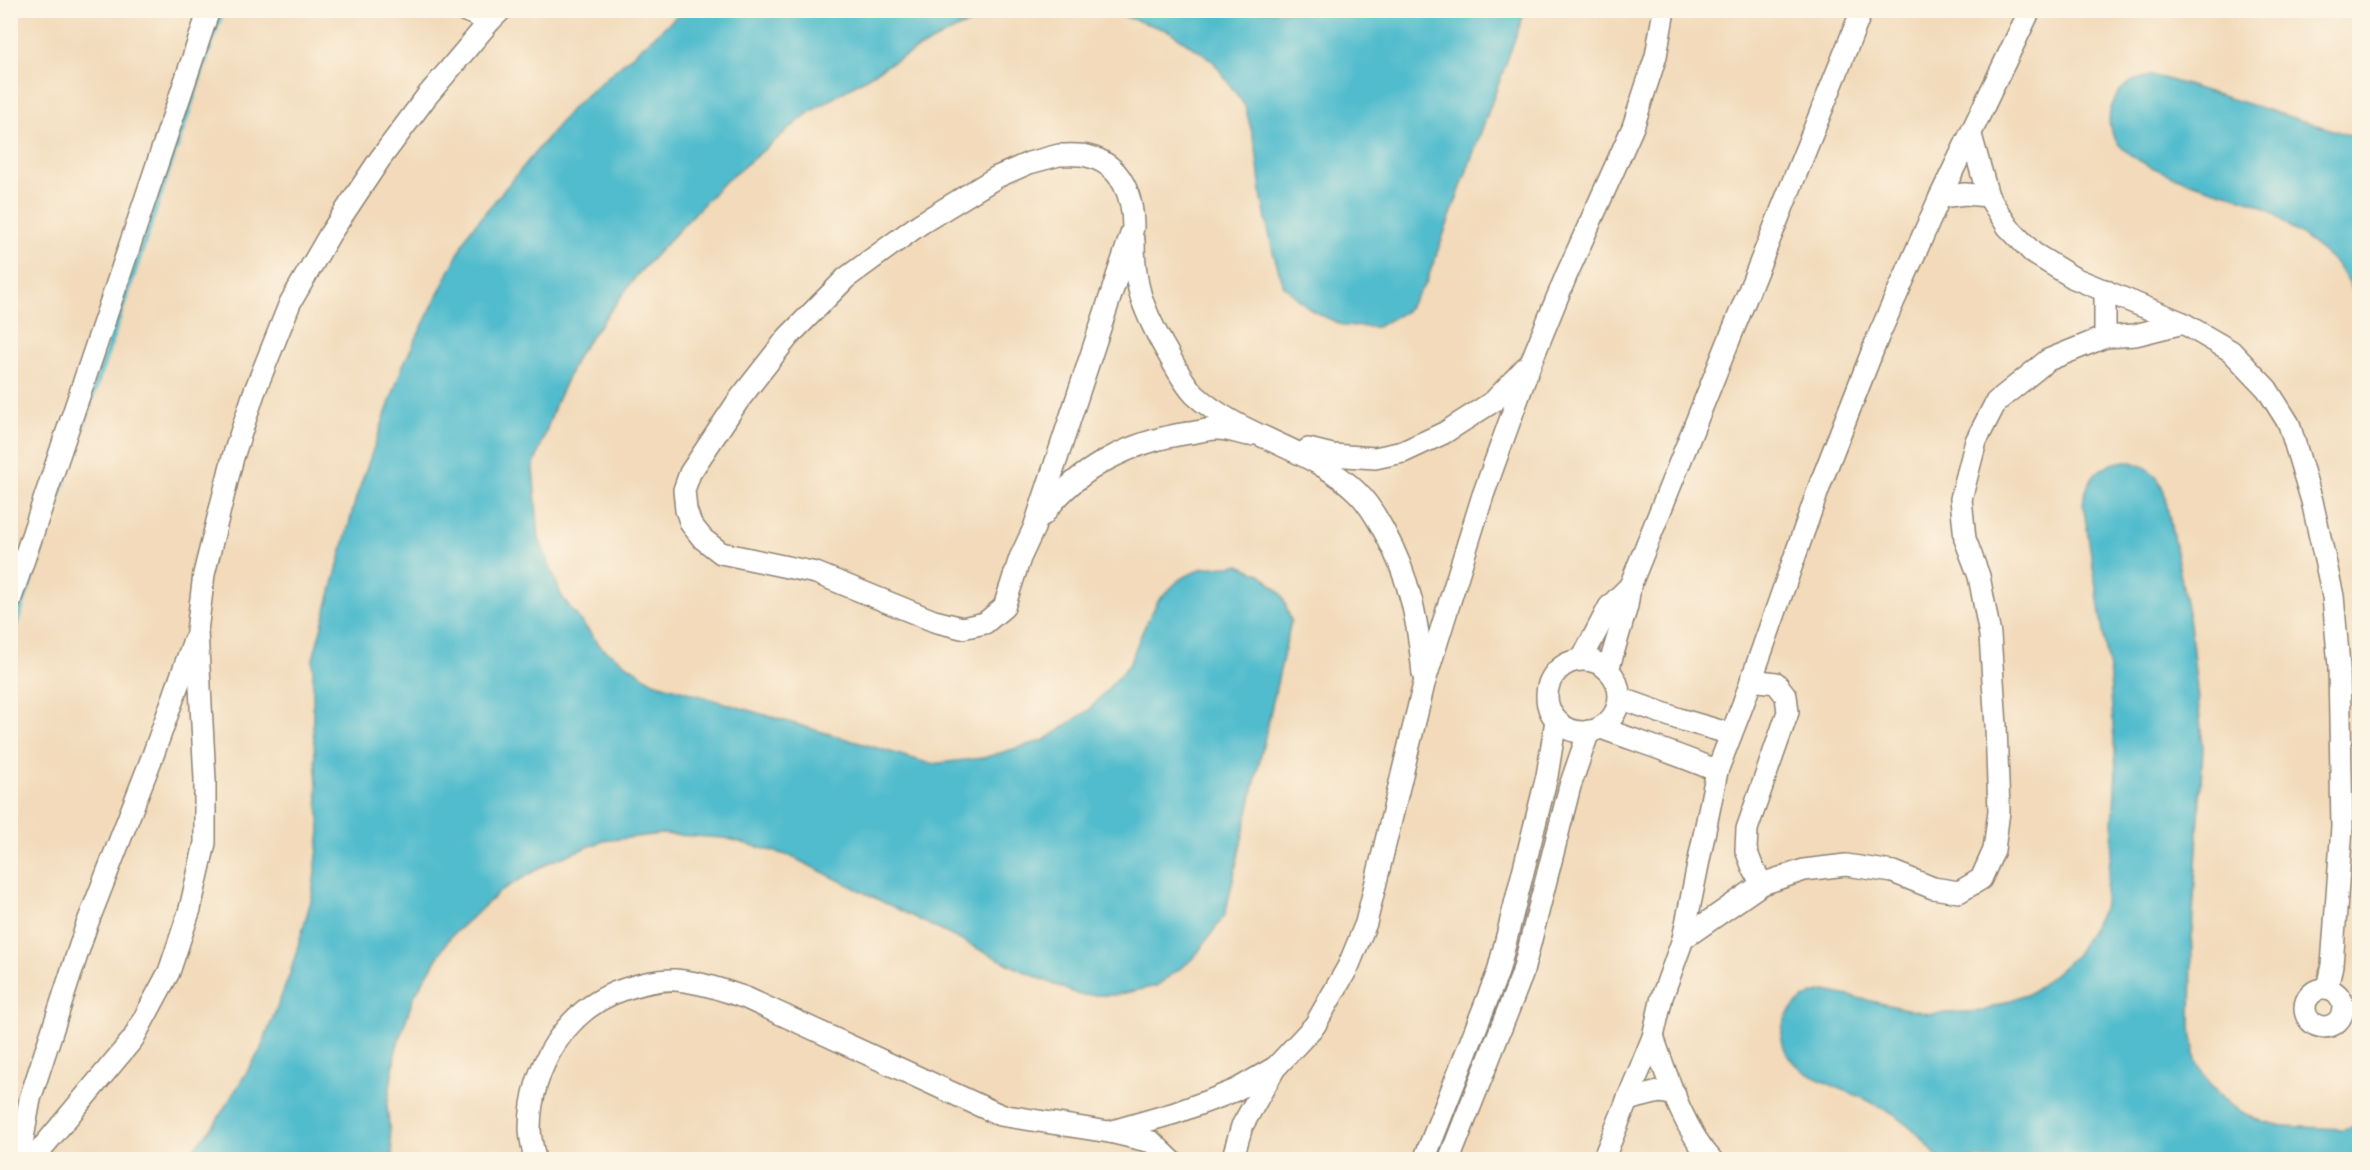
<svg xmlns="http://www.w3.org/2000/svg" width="2370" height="1170" font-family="'Shantell Sans',sans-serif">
  <rect width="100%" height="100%" fill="#fcf5e5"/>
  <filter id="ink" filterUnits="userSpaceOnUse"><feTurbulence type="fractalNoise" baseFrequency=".0167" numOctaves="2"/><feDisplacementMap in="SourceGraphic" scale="12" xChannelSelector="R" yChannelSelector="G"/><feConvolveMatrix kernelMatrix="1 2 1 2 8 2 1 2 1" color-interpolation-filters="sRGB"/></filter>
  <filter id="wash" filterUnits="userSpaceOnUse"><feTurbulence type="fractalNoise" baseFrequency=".008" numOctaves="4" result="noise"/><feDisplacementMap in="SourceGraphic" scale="24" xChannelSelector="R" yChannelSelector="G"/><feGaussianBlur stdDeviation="1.35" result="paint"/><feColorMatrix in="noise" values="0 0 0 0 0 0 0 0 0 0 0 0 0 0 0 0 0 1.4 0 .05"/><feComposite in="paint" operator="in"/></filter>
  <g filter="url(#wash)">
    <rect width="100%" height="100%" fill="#f2daba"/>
    <g fill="#51bccd" stroke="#3e747c" stroke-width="1.5">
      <polygon points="683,11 1012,11 960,27 889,64 810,112 721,185 637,275 579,353 556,403 533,468 539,539 562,597 601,647 653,682 931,764 983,758 1045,740 1090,709 1129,665 1143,630 1158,601 1180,579 1203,568 1239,565 1262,575 1282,595 1291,621 1225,915 1193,959 1156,986 1116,995 1079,995 1021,970 790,856 725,838 660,834 603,841 550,862 502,890 450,937 414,996 396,1049 387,1107 393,1159 185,1159 214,1125 260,1051 290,974 312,897 320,831 313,726 313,659 356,498 403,365 469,232 573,107"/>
      <polygon points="1108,11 1525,11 1426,283 1406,311 1377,327 1344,326 1311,310 1284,286 1273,252 1262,200 1256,148 1245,106 1213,61 1169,31"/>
      <path d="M2150,76L2163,78L2359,138V299C2350,286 2342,268 2330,258C2319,247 2306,239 2294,230C2284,222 2275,213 2264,207C2227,186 2081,170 2114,101C2121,85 2134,79 2150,76Z"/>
      <path d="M2125,461C2146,464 2156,472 2164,491L2190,623L2203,748L2192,932L2191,1032L2196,1060L2210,1085L2230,1105L2254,1119L2282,1126L2343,1129L2359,1125V1159H1939C1931,1150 1924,1140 1915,1131C1904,1120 1879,1106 1865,1099C1844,1089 1811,1080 1795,1064C1766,1035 1789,996 1826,991L1929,1014L1983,1011L2034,991L2075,956L2103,910L2112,846L2116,770L2110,677L2083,503C2087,477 2100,464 2125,461Z"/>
    </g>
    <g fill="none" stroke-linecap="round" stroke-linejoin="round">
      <polyline stroke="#51bccd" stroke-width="6" points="10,640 222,10"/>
    </g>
  </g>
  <g filter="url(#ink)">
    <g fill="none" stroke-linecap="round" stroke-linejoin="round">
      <defs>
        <g id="street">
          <polyline points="463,10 490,21"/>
          <polyline points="1971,135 1988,196 2008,227 2033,253 2074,278 2183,323 2231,351 2267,389 2289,424 2312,501 2333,596 2339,666 2342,827 2332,965 2327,989"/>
          <path d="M1059,155C1068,155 1079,154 1087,156C1122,164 1133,196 1133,228L1034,528L1020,558L1004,607L985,623L962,628L934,621L816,573L721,553L703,539L691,524L686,510L684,490L690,473L738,401L788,337L846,278L920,224L997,177L1029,163Z"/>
          <polyline points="1940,197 1965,194 1988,196"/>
          <path d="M1134,241C1134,285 1142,307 1163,345C1172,360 1182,382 1195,395C1242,438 1313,448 1358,493C1369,504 1377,518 1384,531C1410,578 1418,621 1423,674"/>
          <polyline points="2105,337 2105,290"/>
          <polyline points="1308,449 1332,455 1375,458 1403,452 1444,433 1494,401 1526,367"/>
          <path d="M1043,515C1077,468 1132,441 1189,433C1198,432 1208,429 1217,429C1227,429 1238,433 1249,435"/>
          <polyline points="10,601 209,10"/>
          <polyline points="1582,659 1609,607 1630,586"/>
          <circle cx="1583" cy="696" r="36"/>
          <polyline points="1608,670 1627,606 1630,586 1862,10"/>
          <polyline points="1751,680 1776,683 1786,696 1788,712 1747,829 1746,850 1753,868 1762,884"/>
          <polyline points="1620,698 1679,719 1731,734"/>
          <path d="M1601,728C1639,742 1678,754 1717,771"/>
          <polyline points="1683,939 1762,884 1804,870 1846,865 1893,872 1933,888 1959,892 1981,879 1994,850 1999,811 1996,726 1990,635 1979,576 1965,539 1961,499 1976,441 1996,402 2048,360 2105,337 2135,335 2183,323"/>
          <circle cx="2324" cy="1008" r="19"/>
          <path d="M1653,1037C1668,1078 1682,1127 1712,1160"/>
          <polyline points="1627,1100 1659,1092 1675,1094"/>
          <polyline points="1110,1132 1152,1142 1171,1160"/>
          <polyline points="19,1160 30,1099 86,927 153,755 194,640"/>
          <polyline points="32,1160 133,1039 169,972 190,909 205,843 205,779 197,631 204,574 233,457 254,393 290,303 330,234 380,159 427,96 490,21 501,10"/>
          <path d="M535,1160C533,1149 530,1138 530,1128C531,1067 566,1008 625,989C641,984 658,979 675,980C700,982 723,990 746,998L1000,1115L1109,1132L1175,1113L1216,1098L1236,1090L1274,1068"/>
          <polyline points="1232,1160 1242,1126 1275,1068 1315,1025 1348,967 1366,923 1424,684 1483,495 1531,362 1566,276 1633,127 1656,56 1664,10"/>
          <polyline points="1424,1160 1498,972 1547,776 1556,720"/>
          <polyline points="1449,1160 1522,975 1570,786 1589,731"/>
          <polyline points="1603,1160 1653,1037 1662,997 1683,939 1717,771 1743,704 1821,482 1878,337 1940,197 2030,10"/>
        </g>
      </defs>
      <use href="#street" stroke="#8e8272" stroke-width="24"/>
      <use href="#street" stroke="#fff" stroke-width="21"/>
    </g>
  </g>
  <rect width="2370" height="1170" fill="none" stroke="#fcf5e5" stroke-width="36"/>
</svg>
